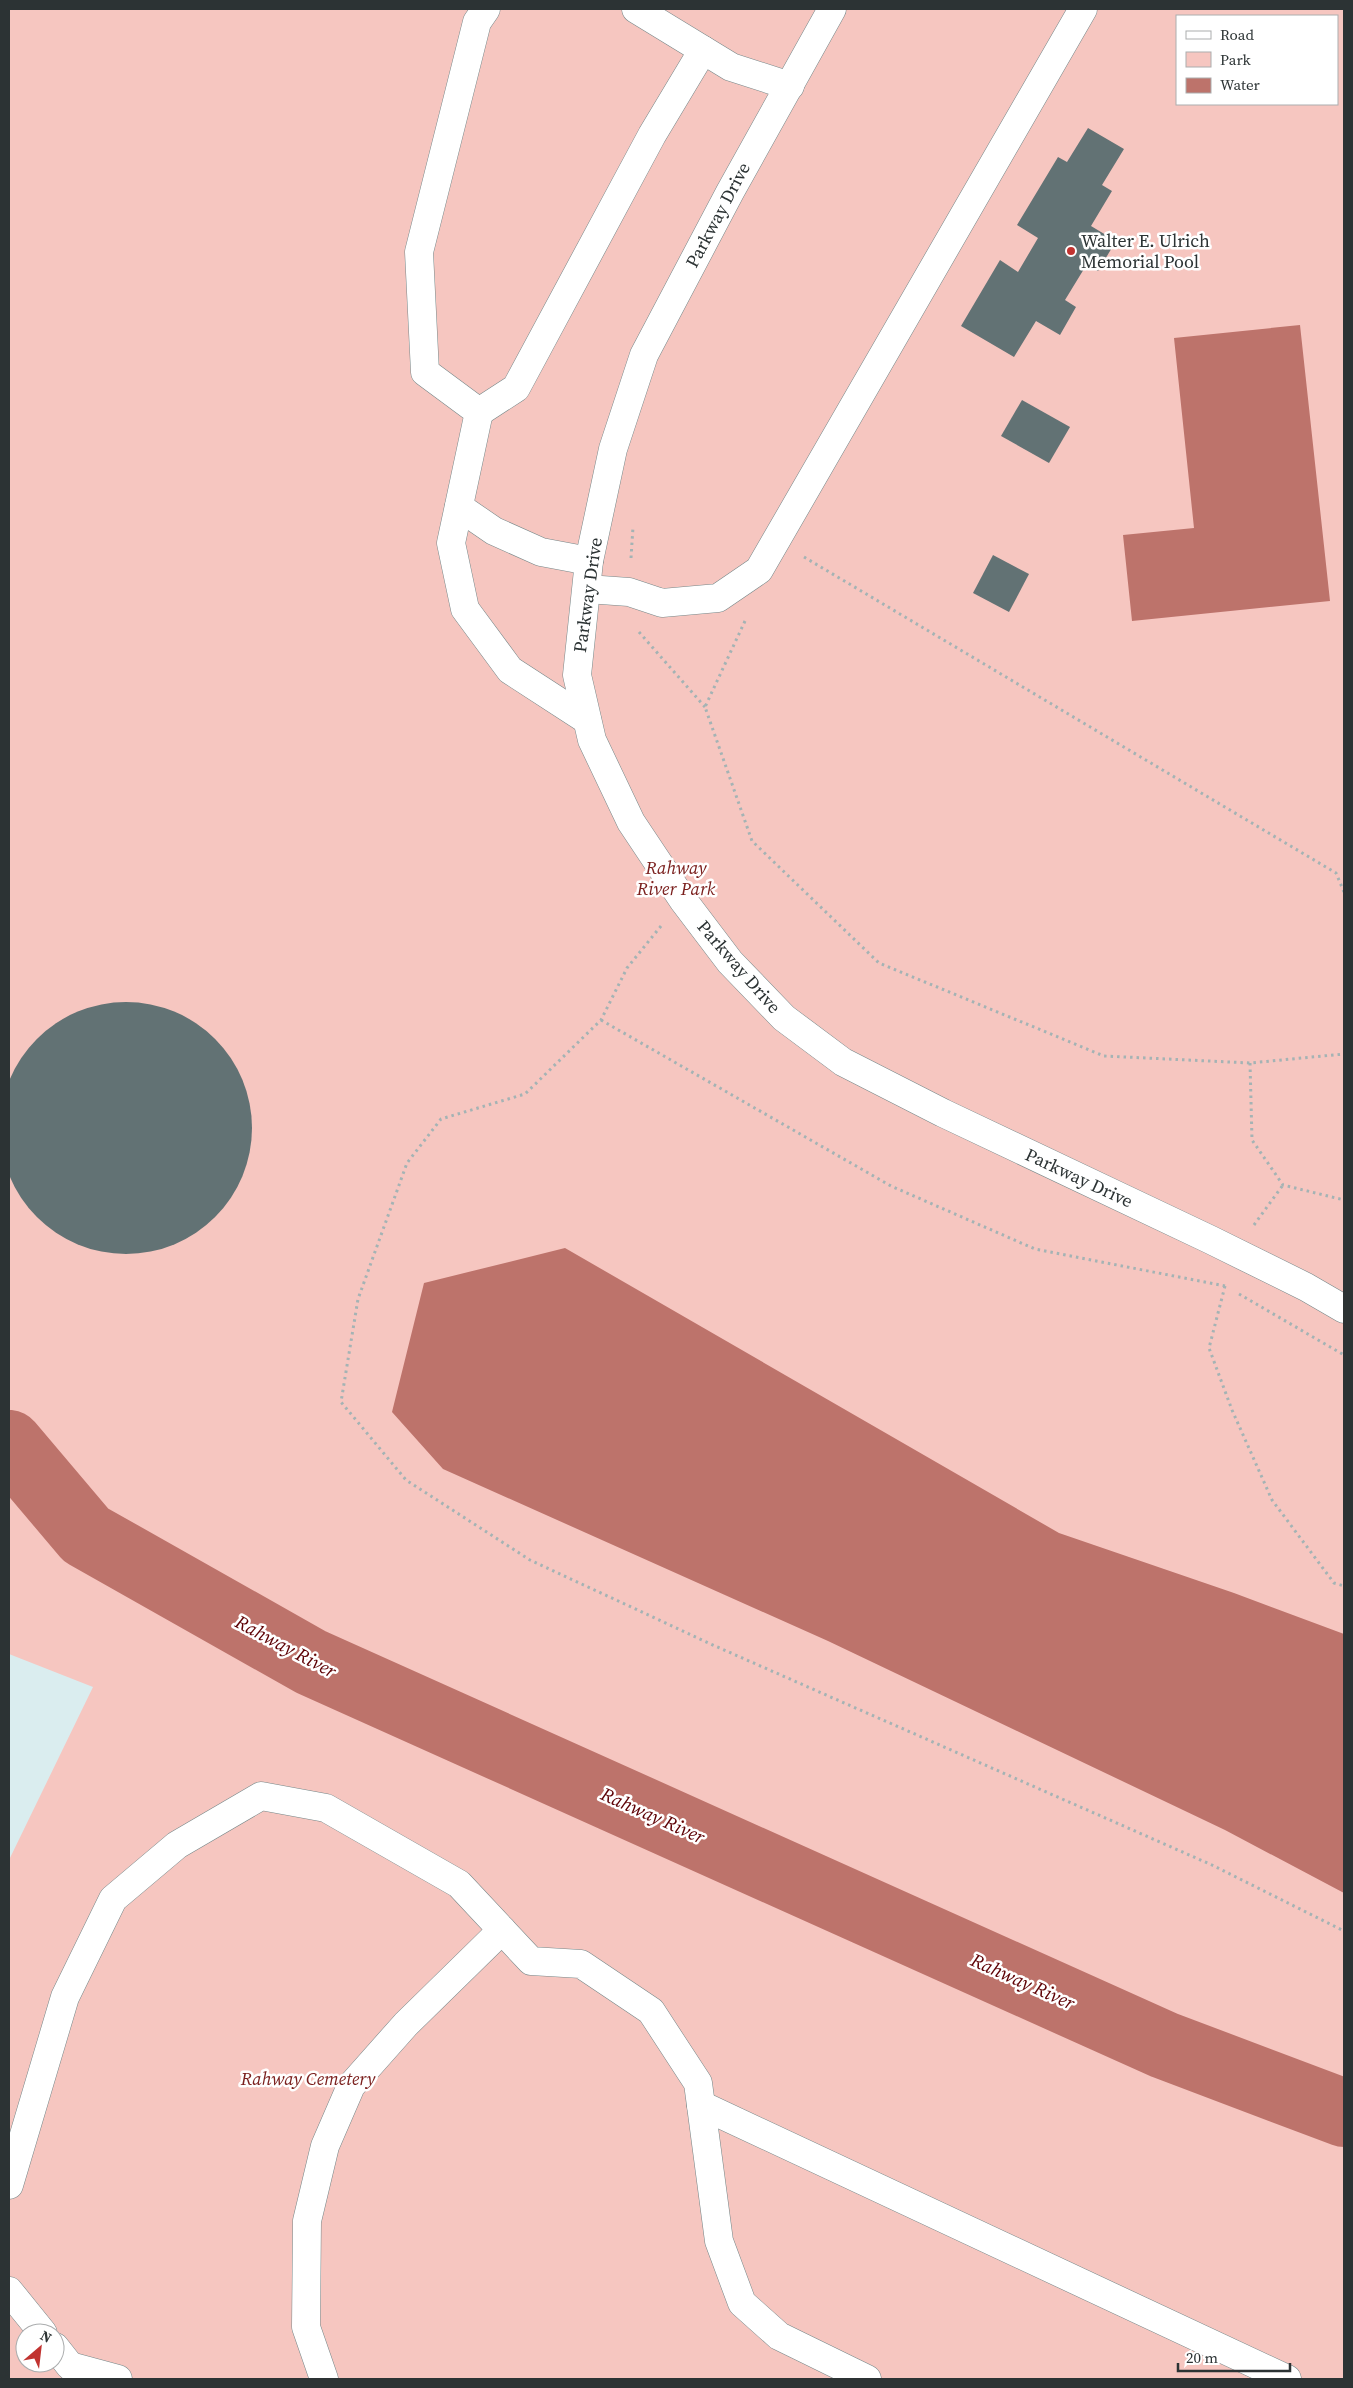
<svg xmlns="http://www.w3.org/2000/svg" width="1353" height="2388" font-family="'Source Serif 4',serif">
  <rect width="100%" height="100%" fill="#daedef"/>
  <path fill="#f6c6c0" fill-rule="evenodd" d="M9,9H1344V2379H9V1860L93,1687L9,1654ZM1177,16H1337V104H1177ZM25,2333H55V2363H25Z"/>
  <g fill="#bd736b">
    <polygon points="1300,325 1330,601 1132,621 1123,535 1194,528 1174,338"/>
    <polygon points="565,1248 1059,1533 1234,1593 1344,1634 1344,1893 1225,1830 828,1641 443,1469 392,1412 424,1283"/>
  </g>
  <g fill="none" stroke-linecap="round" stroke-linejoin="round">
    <polyline stroke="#bd736b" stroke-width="68" points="9,1444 86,1535 311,1662 1164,2045 1344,2113"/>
  </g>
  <g fill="#627274">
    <polygon points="1088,128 1124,149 1102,185 1112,191 1091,226 1116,241 1098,271 1087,264 1065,300 1076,307 1060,335 1036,321 1014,357 961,326 1000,260 1018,272 1038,238 1017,225 1058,157 1067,162"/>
    <polygon points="1022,400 1070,427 1049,463 1001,436"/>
    <polygon points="993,555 1029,574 1009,612 973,593"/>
    <circle cx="126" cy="1128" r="126"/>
  </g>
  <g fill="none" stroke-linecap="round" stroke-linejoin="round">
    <defs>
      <g id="minor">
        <polyline points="486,9 477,22 419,252 425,372 479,412 451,543 465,609 510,670 587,720"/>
        <polyline points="636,9 731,67 790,86"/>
        <polyline points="832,9 730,192 644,355 613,449 589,561 577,675 592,740 631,822 683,900 730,962 784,1018 843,1062 943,1113 1211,1240 1306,1287 1344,1309"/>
        <polyline points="479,412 516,388 652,135 703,50"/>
        <polyline points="459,507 494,531 541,552 589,561"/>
        <polyline points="587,589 629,592 662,603 718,598 759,570 1083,9"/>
        <polyline points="701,2105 1287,2379"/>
        <polyline points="9,2185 65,1997 113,1899 177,1845 261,1796 326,1808 459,1884 531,1961 581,1964 651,2011 698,2083 719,2241 742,2303 779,2336 867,2379"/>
        <polyline points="9,2291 43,2333"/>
        <polyline points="55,2347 70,2366 118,2379"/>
        <polyline points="324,2379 306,2327 307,2221 325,2146 351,2086 406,2024 502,1930"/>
      </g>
    </defs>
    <use href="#minor" stroke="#768788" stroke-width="29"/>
    <g stroke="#a4b3b4" stroke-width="3" stroke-dasharray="2.5 4" stroke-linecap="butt">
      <polyline points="804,557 1336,873 1344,892"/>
      <polyline points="631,558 633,527"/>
      <polyline points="745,621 705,707 752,841 879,963 1104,1056 1250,1063 1344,1054"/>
      <polyline points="639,632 705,707"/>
      <polyline points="661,926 627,968 601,1020 525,1094 441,1119 407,1163 358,1299 341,1402 406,1480 530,1560 715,1646 1212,1865 1344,1931"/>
      <polyline points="601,1020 891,1186 1035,1249 1225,1286"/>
      <polyline points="1250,1063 1252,1140 1283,1185 1344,1200"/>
      <polyline points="1254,1225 1283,1185"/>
      <polyline points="1225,1286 1209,1348 1232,1410 1272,1500 1334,1583 1344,1586"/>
      <polyline points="1239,1294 1344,1355"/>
    </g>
    <use href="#minor" stroke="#fff" stroke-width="28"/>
  </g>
  <circle fill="#c13330" stroke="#fff" stroke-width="2" cx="1071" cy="251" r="5"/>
  <g text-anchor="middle" stroke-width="5" stroke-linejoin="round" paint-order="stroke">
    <g font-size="18" fill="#2c3334" stroke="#fff">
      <text transform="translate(718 215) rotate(-62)" y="6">Parkway Drive</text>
      <text transform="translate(588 595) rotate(-82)" y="6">Parkway Drive</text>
      <text transform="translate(739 967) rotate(49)" y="6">Parkway Drive</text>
      <text transform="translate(1079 1178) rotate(25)" y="6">Parkway Drive</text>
    </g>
    <g font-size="18" fill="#2c3334" stroke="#fff" text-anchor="start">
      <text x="1081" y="247">Walter E. Ulrich<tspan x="1081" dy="21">Memorial Pool</tspan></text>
    </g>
    <g font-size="18" font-style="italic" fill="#7b201e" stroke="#fff">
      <text x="676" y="874">Rahway<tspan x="676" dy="21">River Park</tspan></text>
      <text x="308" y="2085">Rahway Cemetery</text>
    </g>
    <g font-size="19" font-style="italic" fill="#5d0004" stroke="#fff">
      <text transform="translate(286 1646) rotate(28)" y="7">Rahway River</text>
      <text transform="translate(653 1815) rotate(24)" y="7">Rahway River</text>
      <text transform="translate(1023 1981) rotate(24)" y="7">Rahway River</text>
    </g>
  </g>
  <rect width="1353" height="2388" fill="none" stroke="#2c3334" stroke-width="20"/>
  <rect x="1176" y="15" width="162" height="90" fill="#ffffff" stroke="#abadae"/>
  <rect x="1186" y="31" width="25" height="8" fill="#ffffff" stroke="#abadae"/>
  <text x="1220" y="40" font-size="15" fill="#2c3334">Road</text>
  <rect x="1186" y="52" width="25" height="15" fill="#f6c6c0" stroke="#abadae"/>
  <text x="1220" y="65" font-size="15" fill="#2c3334">Park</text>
  <rect x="1186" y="78" width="25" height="15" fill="#bd736b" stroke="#abadae"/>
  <text x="1220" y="90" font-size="15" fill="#2c3334">Water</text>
  <g transform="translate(40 2348) rotate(28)"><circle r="24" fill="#ffffff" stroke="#abadae"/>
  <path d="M0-4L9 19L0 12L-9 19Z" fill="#c13330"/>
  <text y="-8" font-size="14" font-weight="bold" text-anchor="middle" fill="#2c3334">N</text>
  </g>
  <path d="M1178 2363v8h112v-8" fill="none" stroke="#2c3334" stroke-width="2.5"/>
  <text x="1186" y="2363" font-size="15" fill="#2c3334" stroke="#ffffff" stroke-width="4" paint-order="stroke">20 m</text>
</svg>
